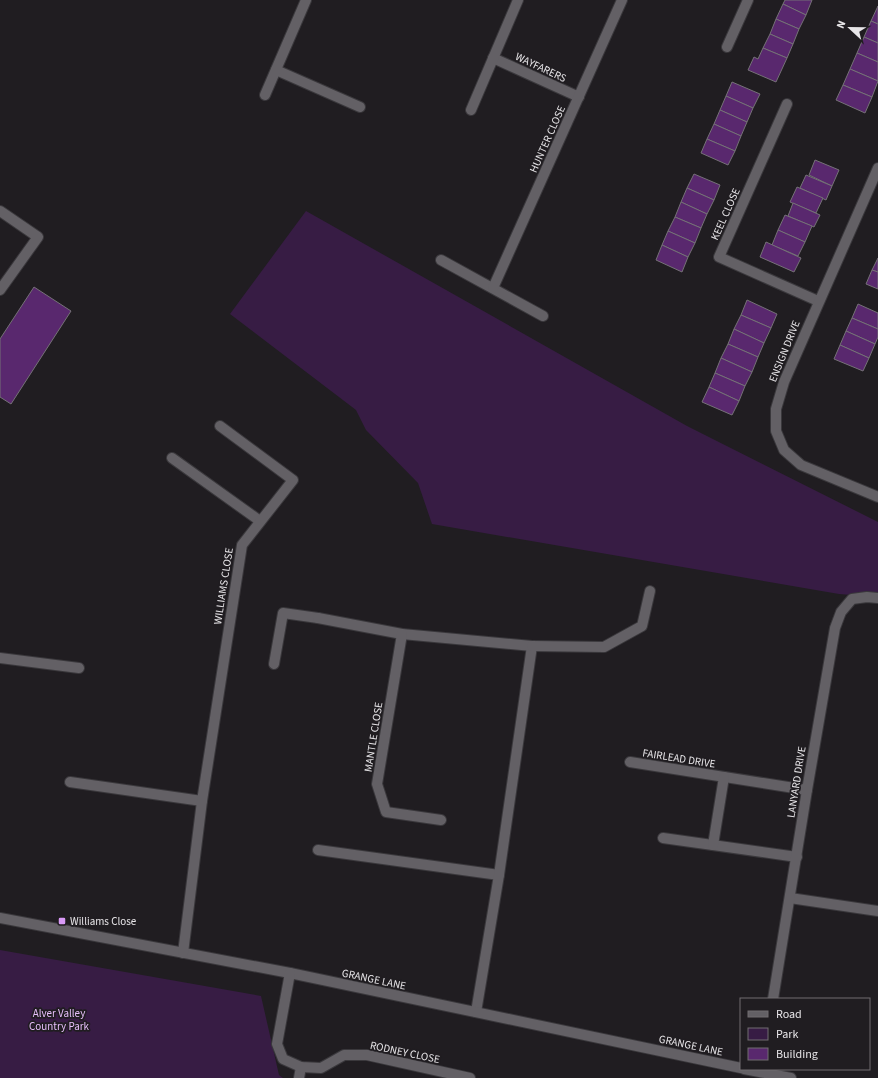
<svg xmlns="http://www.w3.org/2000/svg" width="878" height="1078" font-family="'Source Sans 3',sans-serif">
  <rect width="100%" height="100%" fill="#201d21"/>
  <g fill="#371c44">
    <polygon points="306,211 687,426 878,522 878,597 839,594 432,524 418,483 366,430 356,410 230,314"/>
    <polygon points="0,950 261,996 279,1075 283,1078 0,1078"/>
  </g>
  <g fill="#59286e" stroke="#757177">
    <polygon points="785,0 812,0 806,15 783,4"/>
    <polygon points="783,4 806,15 799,29 776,19"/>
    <polygon points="878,6 878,24 871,21"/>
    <polygon points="776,19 799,29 793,44 770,34"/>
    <polygon points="871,21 878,24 878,43 864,37"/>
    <polygon points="770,34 793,44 787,58 763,48"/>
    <polygon points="864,37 878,43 878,62 857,53"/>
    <polygon points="763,48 787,58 776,82 748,70 754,57 758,59"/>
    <polygon points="857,53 878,62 878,81 850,69"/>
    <polygon points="850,69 878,81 872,97 843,85"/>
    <polygon points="732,82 760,94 753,108 726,96"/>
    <polygon points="843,85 872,97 865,113 836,100"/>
    <polygon points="726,96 753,108 747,122 720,110"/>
    <polygon points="720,110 747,122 741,136 714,124"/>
    <polygon points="714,124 741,136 735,151 707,139"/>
    <polygon points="707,139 735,151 728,165 701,153"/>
    <polygon points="815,160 839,170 832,186 809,175"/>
    <polygon points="694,174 720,185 714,200 687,188"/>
    <polygon points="806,175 832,186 826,200 800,188"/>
    <polygon points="797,187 823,198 816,213 790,202"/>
    <polygon points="687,188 714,200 707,214 681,202"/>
    <polygon points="681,202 707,214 701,228 675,217"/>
    <polygon points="793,203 820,215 814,227 788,216"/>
    <polygon points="785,215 812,226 805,242 778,230"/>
    <polygon points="675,217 701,228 695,243 668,231"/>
    <polygon points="778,230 805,242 798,256 772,245"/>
    <polygon points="668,231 695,243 688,257 662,245"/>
    <polygon points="766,242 801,258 794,272 760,257"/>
    <polygon points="662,245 688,257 682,272 656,260"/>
    <polygon points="878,258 878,272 872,270"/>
    <polygon points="872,270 878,272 878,289 866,284"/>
    <polygon points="34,287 71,311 11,404 0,397 0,339"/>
    <polygon points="747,300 777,314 771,328 741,315"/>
    <polygon points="858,304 878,313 878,329 852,318"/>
    <polygon points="741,315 771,328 764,343 734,329"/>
    <polygon points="852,318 878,329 878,337 875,344 846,331"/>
    <polygon points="734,329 764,343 758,357 728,344"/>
    <polygon points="846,331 875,344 869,358 840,345"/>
    <polygon points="728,344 758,357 752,372 721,358"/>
    <polygon points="840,345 869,358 863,371 834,359"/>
    <polygon points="721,358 752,372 745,386 715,373"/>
    <polygon points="715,373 745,386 739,401 709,387"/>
    <polygon points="709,387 739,401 732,415 702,402"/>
  </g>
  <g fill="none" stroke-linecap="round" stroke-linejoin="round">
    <defs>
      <g id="lane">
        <polyline points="172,458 260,521"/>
        <polyline points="0,658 79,668"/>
        <polyline points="274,664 283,613 318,618"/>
        <polyline points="318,850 499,875"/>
        <polyline points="299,1078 301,1067"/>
      </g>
      <g id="street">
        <polyline points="727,47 748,0"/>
        <polyline points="493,58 579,97"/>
        <polyline points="276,70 360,107"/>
        <polyline points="265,95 306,0"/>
        <polyline points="787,104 719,257 818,301"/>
        <polyline points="471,110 518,0"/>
        <polyline points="878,168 784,382 776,409 776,431 784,450 801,465 878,497"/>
        <polyline points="0,211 38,237 0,290"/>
        <polyline points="441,260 543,316"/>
        <polyline points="493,288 622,0"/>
        <polyline points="318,618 402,634 532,646 499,875 476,1012"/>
        <polyline points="402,634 377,784 386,812 441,820"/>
        <polyline points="532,646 604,647 642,626 650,591"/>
        <polyline points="630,762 807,790"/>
        <polyline points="70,782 202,801"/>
        <polyline points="663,838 797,857"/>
        <polyline points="713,845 724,777"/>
        <polyline points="790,898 878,911"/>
        <polyline points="0,918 290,973 741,1068"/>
        <polyline points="183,953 202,801 242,545 293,480 220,426"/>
        <polyline points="290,973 277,1044 283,1059 301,1067 321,1068 344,1055 367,1055 470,1078"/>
        <polyline points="773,999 807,790 835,628 841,612 852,599 867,597 878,598"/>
        <polyline points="744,1069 791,1078"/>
      </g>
    </defs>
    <use href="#lane" stroke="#3a383c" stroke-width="12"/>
    <use href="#street" stroke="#3a383c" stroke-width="12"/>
    <use href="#lane" stroke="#636065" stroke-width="10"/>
    <use href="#street" stroke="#636065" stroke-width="10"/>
  </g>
  <rect fill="#d99af7" stroke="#201d21" stroke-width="1.5" x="58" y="917" width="8" height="8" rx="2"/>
  <g text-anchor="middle" stroke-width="3.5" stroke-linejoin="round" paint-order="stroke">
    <g font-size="11" fill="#e7e5e8" stroke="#201d21">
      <text transform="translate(541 67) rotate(25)" y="4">WAYFARERS</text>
      <text transform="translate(547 139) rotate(-66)" y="4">HUNTER CLOSE</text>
      <text transform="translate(725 214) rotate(-66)" y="4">KEEL CLOSE</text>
      <text transform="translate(784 351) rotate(-68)" y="4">ENSIGN DRIVE</text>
      <text transform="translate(223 586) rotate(-81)" y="4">WILLIAMS CLOSE</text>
      <text transform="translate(373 737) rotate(-81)" y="4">MANTLE CLOSE</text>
      <text transform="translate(679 758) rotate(9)" y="4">FAIRLEAD DRIVE</text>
      <text transform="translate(796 782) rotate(-81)" y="4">LANYARD DRIVE</text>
      <text transform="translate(374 979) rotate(12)" y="4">GRANGE LANE</text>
      <text transform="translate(691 1045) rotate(12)" y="4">GRANGE LANE</text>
      <text transform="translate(405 1052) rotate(12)" y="4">RODNEY CLOSE</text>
    </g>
    <g font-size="11" fill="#e7e5e8" stroke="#201d21" text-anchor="start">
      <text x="70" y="925">Williams Close</text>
    </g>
    <g font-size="11" fill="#e7bffb" stroke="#201d21">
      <text x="59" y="1017">Alver Valley<tspan x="59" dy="13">Country Park</tspan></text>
    </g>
  </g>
  <rect x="740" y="998" width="130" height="72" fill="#201d21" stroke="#706d71"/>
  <rect x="748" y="1011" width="20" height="6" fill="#636065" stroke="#706d71"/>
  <text x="776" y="1018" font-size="12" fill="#e7e5e8">Road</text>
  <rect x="748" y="1028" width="20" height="12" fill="#371c44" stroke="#706d71"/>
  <text x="776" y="1038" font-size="12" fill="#e7e5e8">Park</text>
  <rect x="748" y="1048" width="20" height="12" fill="#59286e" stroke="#706d71"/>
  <text x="776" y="1058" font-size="12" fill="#e7e5e8">Building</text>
  <g transform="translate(850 28) rotate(292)" stroke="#201d21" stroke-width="3" paint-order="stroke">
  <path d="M0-3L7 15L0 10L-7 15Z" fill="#e7e5e8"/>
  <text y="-6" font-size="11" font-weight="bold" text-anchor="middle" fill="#e7e5e8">N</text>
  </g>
</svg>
